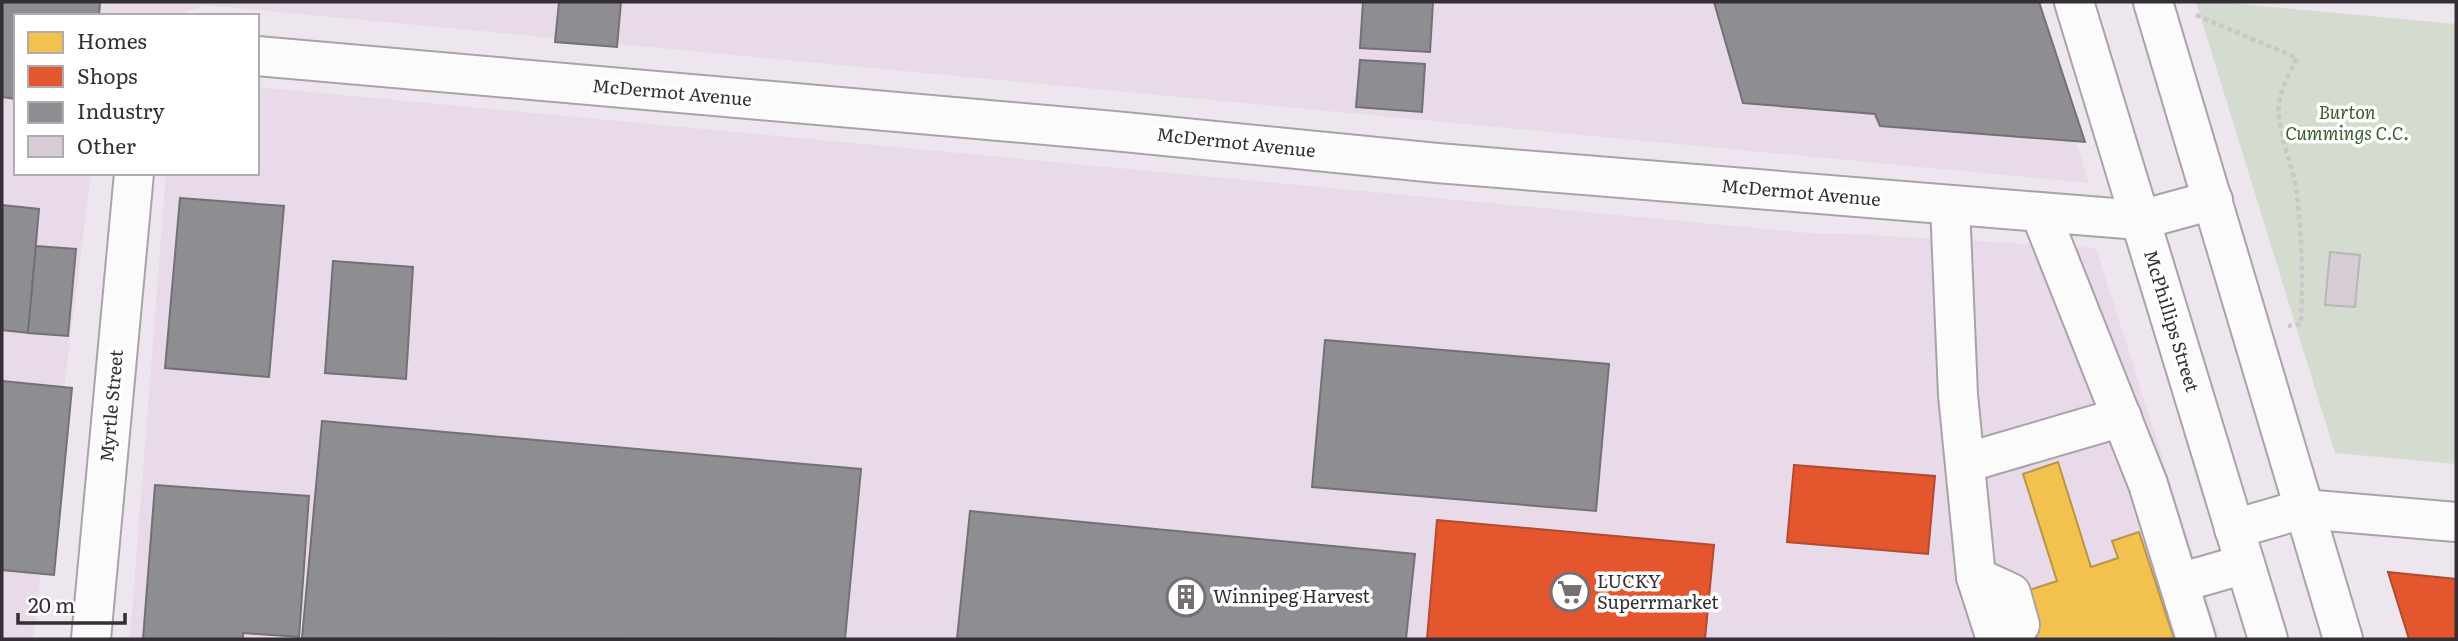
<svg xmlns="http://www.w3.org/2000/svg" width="2458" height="641" font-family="Literata,serif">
  <rect width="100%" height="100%" fill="#eee6ee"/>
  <g fill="#e8dae9">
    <polygon points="2,2 2033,2 2089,183 205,5 175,16 16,16 16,173 91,173 33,639 2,639"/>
    <polygon points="257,87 1819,234 1853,234 2096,248 2220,639 130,639 166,173 257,173"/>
  </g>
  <polygon fill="#d4dbcf" points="2196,2 2218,2 2456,24 2456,464 2335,453"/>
  <polygon fill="#f2c14e" stroke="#b99546" stroke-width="2" points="2058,462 2091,567 2118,558 2112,541 2139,532 2174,639 2035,639 2020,593 2057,581 2023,474"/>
  <g fill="#e4572e" stroke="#b04b30" stroke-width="2">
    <polygon points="1794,465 1935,476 1928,554 1787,542"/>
    <polygon points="1437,520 1714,545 1705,639 1427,639"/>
    <polygon points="2388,572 2456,579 2456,639 2409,639"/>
  </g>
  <g fill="#8d8d92" stroke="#737176" stroke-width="2">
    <polygon points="2,2 100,2 99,16 16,16 16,99 2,97"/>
    <polygon points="559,2 621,2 617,47 555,42"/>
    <polygon points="1363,2 1433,2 1430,52 1360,48"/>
    <polygon points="1714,2 2039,2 2085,142 1880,126 1875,114 1743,103"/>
    <polygon points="1360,60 1425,64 1422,112 1356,107"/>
    <polygon points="180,198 284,206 269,377 165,368"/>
    <polygon points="2,205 39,209 28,333 2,330"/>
    <polygon points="36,246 76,249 68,336 28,333"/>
    <polygon points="333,261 413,267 406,379 325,373"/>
    <polygon points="1325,340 1609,364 1596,511 1312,487"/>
    <polygon points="2,381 72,388 54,575 2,570"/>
    <polygon points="322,421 861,469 845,639 302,638"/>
    <polygon points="155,485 309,496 299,637 243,633 243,639 143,639"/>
    <polygon points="970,511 1415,554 1406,639 957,639"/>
  </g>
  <polygon fill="#d7ccd5" stroke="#bbb4ba" stroke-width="2" points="2330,252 2360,255 2355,307 2325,305"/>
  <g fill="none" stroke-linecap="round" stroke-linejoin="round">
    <defs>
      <g id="minor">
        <polyline points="257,56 1114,131 1437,163 2114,218 2140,220 2213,200"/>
        <polyline points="1950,205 1958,395 1976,577 1996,639"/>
        <polyline points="2040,212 2148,484 2196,639"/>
        <polyline points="1965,463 2122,417"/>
        <polyline points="2234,529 2303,509 2456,522"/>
        <polyline points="1976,577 2011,593 2020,625"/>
        <polyline points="2179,583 2245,564"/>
        <polyline points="91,639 134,173"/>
      </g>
      <g id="major">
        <polyline points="2074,2 2268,639"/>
        <polyline points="2153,2 2343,639"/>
      </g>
    </defs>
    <use href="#minor" stroke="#a9a2a9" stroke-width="42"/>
    <use href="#major" stroke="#a9a2a9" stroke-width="42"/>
    <path stroke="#cac7ca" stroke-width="4.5" stroke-dasharray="5 3.5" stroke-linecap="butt" d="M2196,15L2297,58C2290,72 2281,88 2279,103C2276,128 2292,163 2296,188C2302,233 2303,278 2301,324L2288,326"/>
    <use href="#minor" stroke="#fcfbfc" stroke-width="38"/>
    <use href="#major" stroke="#fcfbfc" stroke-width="38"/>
  </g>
  <defs>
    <symbol id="supermarket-ring" viewBox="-11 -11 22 22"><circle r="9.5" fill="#fff" stroke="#766f76" stroke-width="1.5"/><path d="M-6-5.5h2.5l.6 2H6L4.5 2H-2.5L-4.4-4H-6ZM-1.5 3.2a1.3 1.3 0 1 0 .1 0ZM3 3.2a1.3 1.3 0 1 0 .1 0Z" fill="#766f76"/></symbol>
    <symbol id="building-ring" viewBox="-11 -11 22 22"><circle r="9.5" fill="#fff" stroke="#766f76" stroke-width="1.5"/><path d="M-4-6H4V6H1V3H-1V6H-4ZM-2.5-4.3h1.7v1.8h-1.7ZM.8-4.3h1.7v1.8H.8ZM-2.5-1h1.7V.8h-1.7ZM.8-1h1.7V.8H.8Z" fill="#766f76"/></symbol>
  </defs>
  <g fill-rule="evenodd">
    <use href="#supermarket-ring" x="1548" y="570" width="44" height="44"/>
    <use href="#building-ring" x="1164" y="575" width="44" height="44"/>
  </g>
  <g text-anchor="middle" stroke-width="7" stroke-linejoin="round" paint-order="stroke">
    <g font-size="18" fill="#352f35" stroke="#fff">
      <text transform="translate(672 93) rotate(5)" y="6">McDermot Avenue</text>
      <text transform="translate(1236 143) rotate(6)" y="6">McDermot Avenue</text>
      <text transform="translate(1801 193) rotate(5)" y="6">McDermot Avenue</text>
      <text transform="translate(2171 321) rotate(73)" y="6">McPhillips Street</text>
      <text transform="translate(112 406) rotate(-85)" y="6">Myrtle Street</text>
    </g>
    <g font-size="18" font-style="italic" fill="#3a5b2a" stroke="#fff">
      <text x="2347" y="119">Burton<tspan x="2347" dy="21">Cummings C.C.</tspan></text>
    </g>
    <g font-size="18" fill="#352f35" stroke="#fff" text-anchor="start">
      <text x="1597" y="588">LUCKY<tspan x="1597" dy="21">Superrmarket</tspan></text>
      <text x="1213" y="603">Winnipeg Harvest</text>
    </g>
  </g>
  <rect width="2458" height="641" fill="none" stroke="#352f35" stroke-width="7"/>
  <rect x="14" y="14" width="245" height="161" fill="#ffffff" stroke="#aeacae" stroke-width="2"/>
  <rect x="28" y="32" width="35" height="21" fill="#f2c14e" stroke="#aeacae" stroke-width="2"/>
  <text x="77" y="49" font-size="21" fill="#352f35">Homes</text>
  <rect x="28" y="66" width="35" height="21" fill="#e4572e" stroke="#aeacae" stroke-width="2"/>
  <text x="77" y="84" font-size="21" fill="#352f35">Shops</text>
  <rect x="28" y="102" width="35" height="21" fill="#8d8d92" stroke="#aeacae" stroke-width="2"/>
  <text x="77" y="119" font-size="21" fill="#352f35">Industry</text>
  <rect x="28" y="136" width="35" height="21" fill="#d7ccd5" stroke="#aeacae" stroke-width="2"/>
  <text x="77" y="154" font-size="21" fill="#352f35">Other</text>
  <path d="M18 613v10h107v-10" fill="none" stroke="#352f35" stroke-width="3.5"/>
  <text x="28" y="613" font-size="21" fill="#352f35" stroke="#ffffff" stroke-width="5" paint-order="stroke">20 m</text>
</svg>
